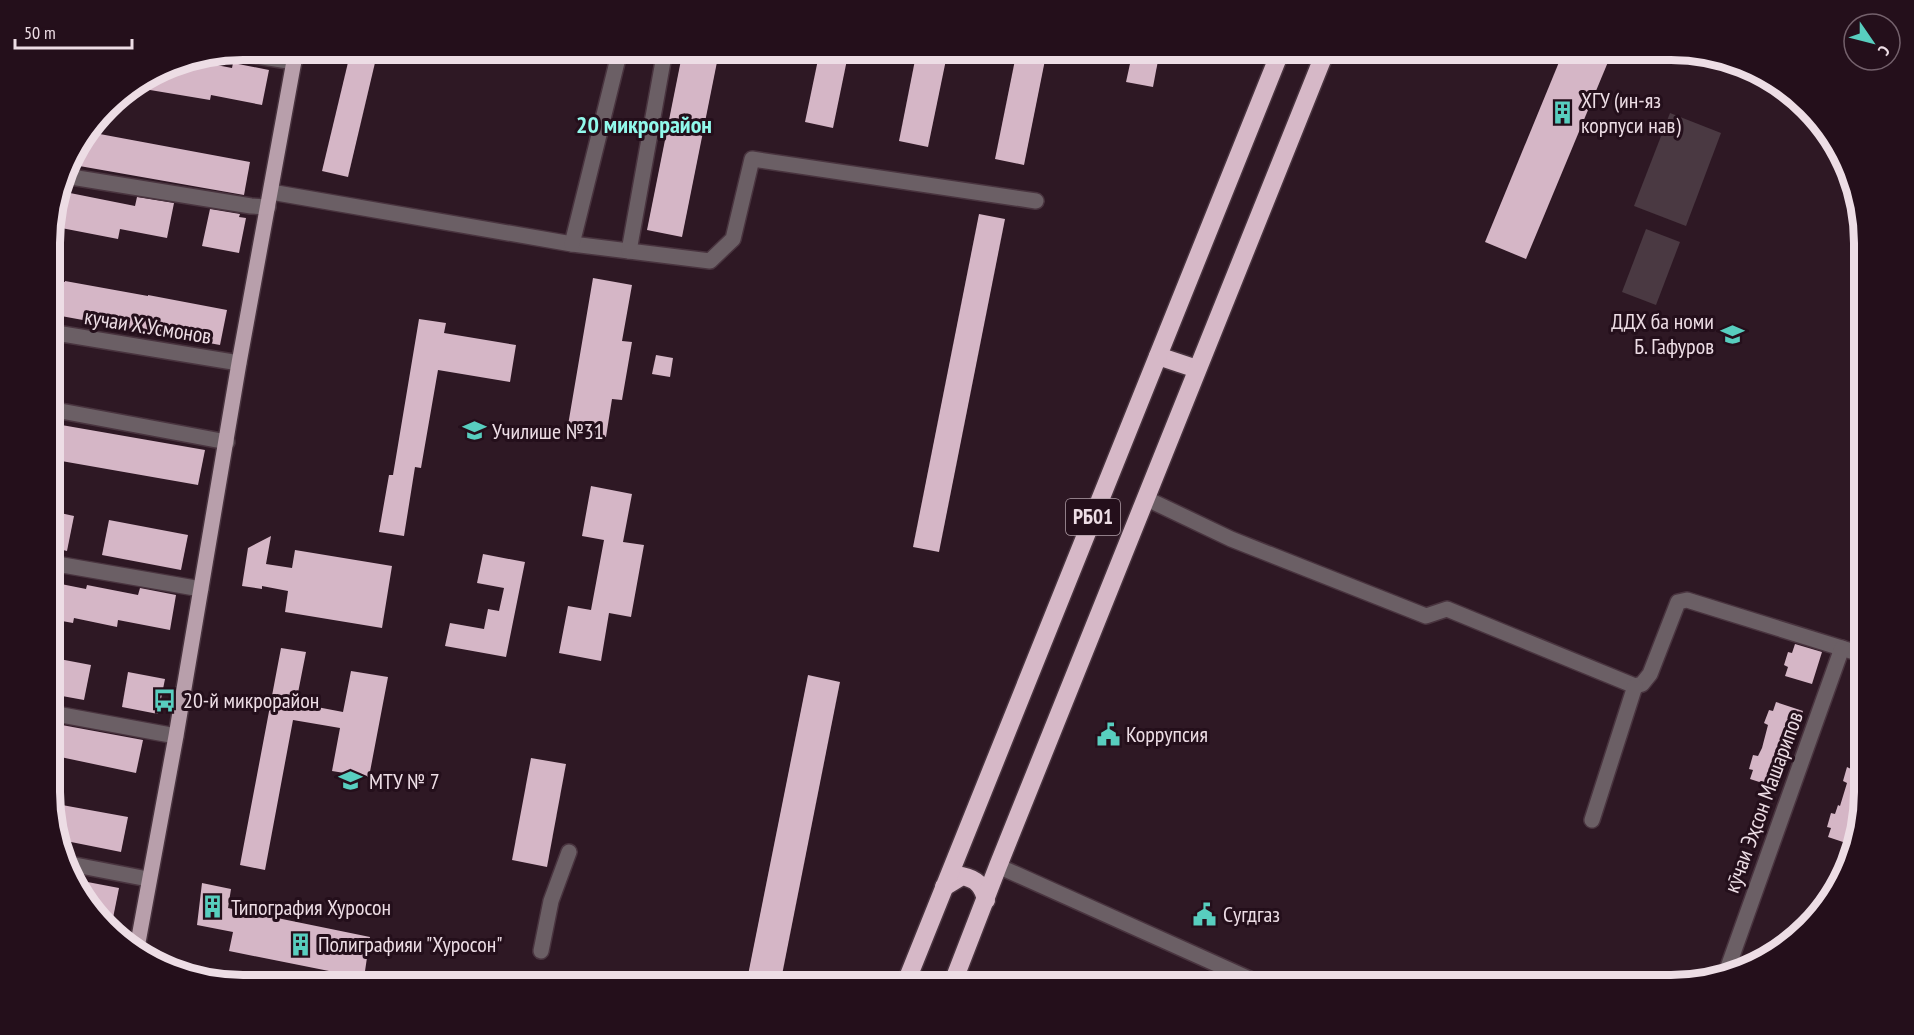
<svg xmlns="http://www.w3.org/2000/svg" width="1914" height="1035" font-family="'PT Sans Narrow',sans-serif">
  <rect width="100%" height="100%" fill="#2e1824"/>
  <g fill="#4a3942">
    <polygon points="1670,113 1721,133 1686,226 1634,206"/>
    <polygon points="1646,229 1680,242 1656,305 1622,292"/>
  </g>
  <g fill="#d5b6c6">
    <polygon points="351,50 378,50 348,177 322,171"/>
    <polygon points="820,50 849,50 833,128 805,122"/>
    <polygon points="917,50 948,50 928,147 899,141"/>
    <polygon points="1017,50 1047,50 1024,165 995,159"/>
    <polygon points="1133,50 1160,50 1153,87 1126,82"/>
    <polygon points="1564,50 1613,50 1526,259 1485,242"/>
    <polygon points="682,55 717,62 682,237 647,230"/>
    <polygon points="190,60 232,68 233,63 269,70 262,105 211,95 210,100 132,87 169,64"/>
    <polygon points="89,132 250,162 244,195 68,164 70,157"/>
    <polygon points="60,191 135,206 137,197 174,203 167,238 120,229 118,239 51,226"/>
    <polygon points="210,209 240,214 239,217 246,218 239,253 202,246"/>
    <polygon points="979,214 1005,219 939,552 913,547"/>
    <polygon points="593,278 632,285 622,341 632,342 622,400 612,399 606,437 567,431"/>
    <polygon points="50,280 65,282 65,281 148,296 148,295 227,310 220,345 50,314"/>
    <polygon points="419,319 446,323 444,333 516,345 510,382 438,370 421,468 415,467 404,536 379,532 389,475 393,475"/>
    <polygon points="656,355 673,358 670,377 652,374"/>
    <polygon points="50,423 205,450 198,485 50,459"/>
    <polygon points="591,486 632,494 623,542 644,545 631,617 609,613 601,661 559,653 568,606 591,610 604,540 582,536"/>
    <polygon points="51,511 74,516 67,551 51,547"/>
    <polygon points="109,520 188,535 181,570 102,555"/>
    <polygon points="271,536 266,564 292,568 295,550 392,566 382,628 285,612 288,591 262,586 262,589 242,586 248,548"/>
    <polygon points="483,554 525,562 506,657 445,646 450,623 484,629 488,609 499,611 504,588 477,583"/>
    <polygon points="51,582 86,589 87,585 138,595 140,588 176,595 170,630 118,620 117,627 74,618 73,623 51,619"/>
    <polygon points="1795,644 1822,652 1812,684 1785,676 1788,667 1784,665 1788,652 1792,653"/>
    <polygon points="281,648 306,652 296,703 343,712 351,671 388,677 369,777 332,771 340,728 293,720 265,870 240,865"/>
    <polygon points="54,658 91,665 84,700 51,694 51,674"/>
    <polygon points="128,672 165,679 158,714 122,707"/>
    <polygon points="808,675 840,682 780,985 746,985"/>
    <polygon points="1776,702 1803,711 1778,788 1750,779 1753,770 1749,769 1753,755 1758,756 1762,748 1768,725 1764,723 1769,710 1773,711"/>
    <polygon points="51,723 143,740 136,773 51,755"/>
    <polygon points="1862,736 1864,737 1864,792 1852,845 1828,837 1831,828 1827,827 1831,813 1835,814 1838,805 1840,806 1847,783 1843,781 1847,767 1851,769"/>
    <polygon points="531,758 566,764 547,867 512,860"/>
    <polygon points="51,803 128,817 121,852 61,840 51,818"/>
    <polygon points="77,880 119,888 112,923 104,921 89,910"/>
    <polygon points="202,883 231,889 228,908 370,937 364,978 229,951 233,932 197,925"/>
  </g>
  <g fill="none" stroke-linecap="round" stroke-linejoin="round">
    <defs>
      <g id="minor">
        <polyline points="232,52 294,62"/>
        <polyline points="65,176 251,206 268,207"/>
        <polyline points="271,192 572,244 710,261 733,239 752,159 1036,201"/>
        <polyline points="572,244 620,50"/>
        <polyline points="629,251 665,50"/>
        <polyline points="50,332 239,363"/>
        <polyline points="50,409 227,442"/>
        <polyline points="1145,498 1231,539 1426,616 1447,609 1635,686 1642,684 1650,674 1678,602 1687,600 1864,655"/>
        <polyline points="51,563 201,589"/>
        <polyline points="51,713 176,736"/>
        <polyline points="1592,820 1635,686"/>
        <polyline points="70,864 148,879"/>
        <polyline points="998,866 1263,985"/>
        <polyline points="541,951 551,901 569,852"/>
        <polyline points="1727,970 1842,648"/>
      </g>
      <polyline id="major" points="137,948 176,736 239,363 296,50"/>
      <g id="highway">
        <polyline points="1158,356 1197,369"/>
        <path d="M944,887L962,876C977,879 983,886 986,900"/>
        <polyline points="905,985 1281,50"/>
        <polyline points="952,985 998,866 1326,50"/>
      </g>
    </defs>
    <use href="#minor" stroke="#49343f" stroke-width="18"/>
    <use href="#major" stroke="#49343f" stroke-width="18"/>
    <use href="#highway" stroke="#49343f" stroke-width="21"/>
    <use href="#minor" stroke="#6b5f65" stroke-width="15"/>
    <use href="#major" stroke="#b89fab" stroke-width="15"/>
    <use href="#highway" stroke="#d6b8c7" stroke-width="18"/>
  </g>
  <defs>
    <symbol id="building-bare" viewBox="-9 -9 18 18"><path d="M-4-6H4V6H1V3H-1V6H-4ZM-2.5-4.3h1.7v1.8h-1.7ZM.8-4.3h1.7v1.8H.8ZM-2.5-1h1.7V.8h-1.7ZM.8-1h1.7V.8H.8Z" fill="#58cebf" stroke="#240f1b" stroke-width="2.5" paint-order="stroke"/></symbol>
    <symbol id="university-bare" viewBox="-9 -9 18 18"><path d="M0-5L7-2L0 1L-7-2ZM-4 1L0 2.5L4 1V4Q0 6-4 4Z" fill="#58cebf" stroke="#240f1b" stroke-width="2.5" paint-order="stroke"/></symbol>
    <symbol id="bus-bare" viewBox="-9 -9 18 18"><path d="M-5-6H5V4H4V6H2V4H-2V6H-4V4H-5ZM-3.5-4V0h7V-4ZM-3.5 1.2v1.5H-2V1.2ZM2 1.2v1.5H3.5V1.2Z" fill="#58cebf" stroke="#240f1b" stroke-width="2.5" paint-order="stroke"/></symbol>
    <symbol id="civic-bare" viewBox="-9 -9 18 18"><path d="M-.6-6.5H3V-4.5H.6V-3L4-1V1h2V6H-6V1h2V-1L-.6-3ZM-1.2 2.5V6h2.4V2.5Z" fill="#58cebf" stroke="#240f1b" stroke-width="2.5" paint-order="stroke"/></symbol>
  </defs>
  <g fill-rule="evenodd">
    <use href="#building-bare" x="1546" y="96" width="33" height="33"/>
    <use href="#university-bare" x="1716" y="318" width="33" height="33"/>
    <use href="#university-bare" x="458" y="414" width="33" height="33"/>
    <use href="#bus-bare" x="148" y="684" width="33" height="33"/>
    <use href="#civic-bare" x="1092" y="718" width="33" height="33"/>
    <use href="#university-bare" x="334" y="764" width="33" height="33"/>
    <use href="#building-bare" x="196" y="890" width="33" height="33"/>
    <use href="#civic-bare" x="1188" y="898" width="33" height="33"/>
    <use href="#building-bare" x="284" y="928" width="33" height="33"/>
  </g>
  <g text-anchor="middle" stroke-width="6" stroke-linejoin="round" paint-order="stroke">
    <rect fill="#240f1b" stroke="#b19fa8" stroke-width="1.5" x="1066" y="499" width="54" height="36" rx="4.5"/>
    <g font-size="21" font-weight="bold" fill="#eddde5">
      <text x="1093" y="524">РБ01</text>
    </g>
    <g font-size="22" fill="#eddde5" stroke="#240f1b" text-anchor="start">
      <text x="1581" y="108">ХГУ (ин-яз<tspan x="1581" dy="25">корпуси нав)</tspan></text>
      <text x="1714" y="329" text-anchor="end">ДДХ ба номи<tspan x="1714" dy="25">Б. Гафуров</tspan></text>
      <text x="492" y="439">Училише №31</text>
      <text x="183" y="708">20-й микрорайон</text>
      <text x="1126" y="742">Коррупсия</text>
      <text x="369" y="789">МТУ № 7</text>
      <text x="231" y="915">Типография Хуросон</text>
      <text x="1223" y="922">Сугдгаз</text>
      <text x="318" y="952">Полиграфияи "Хуросон"</text>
    </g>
    <g font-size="22" fill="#eddde5" stroke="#240f1b">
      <text transform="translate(148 326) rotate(9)" y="8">кучаи Х.Усмонов</text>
      <text transform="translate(1763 802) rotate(-70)" y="8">кӯчаи Эҳсон Машарипов</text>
    </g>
    <g font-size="24" font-weight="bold" fill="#91f9eb" stroke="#240f1b">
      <text x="644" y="133">20 микрорайон</text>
    </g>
  </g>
  <path d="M0 0H1914V1035H0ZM243 60H1671A183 183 0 0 1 1854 243V792A183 183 0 0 1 1671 975H243A183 183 0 0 1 60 792V243A183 183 0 0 1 243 60Z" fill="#240f1b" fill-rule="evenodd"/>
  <path fill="none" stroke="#eddde5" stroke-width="8" d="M243 60H1671A183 183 0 0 1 1854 243V792A183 183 0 0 1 1671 975H243A183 183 0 0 1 60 792V243A183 183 0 0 1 243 60Z"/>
  <g transform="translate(1872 42) rotate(125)"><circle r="28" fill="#240f1b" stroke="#74616c" stroke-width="1.5"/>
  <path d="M0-4.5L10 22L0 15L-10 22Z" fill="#58cebf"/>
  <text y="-9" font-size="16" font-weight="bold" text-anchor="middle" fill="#eddde5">С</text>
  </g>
  <path d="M15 39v9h117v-9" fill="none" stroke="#eddde5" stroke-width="3"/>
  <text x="24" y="39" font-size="18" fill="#eddde5" stroke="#240f1b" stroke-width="4.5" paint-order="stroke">50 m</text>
</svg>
